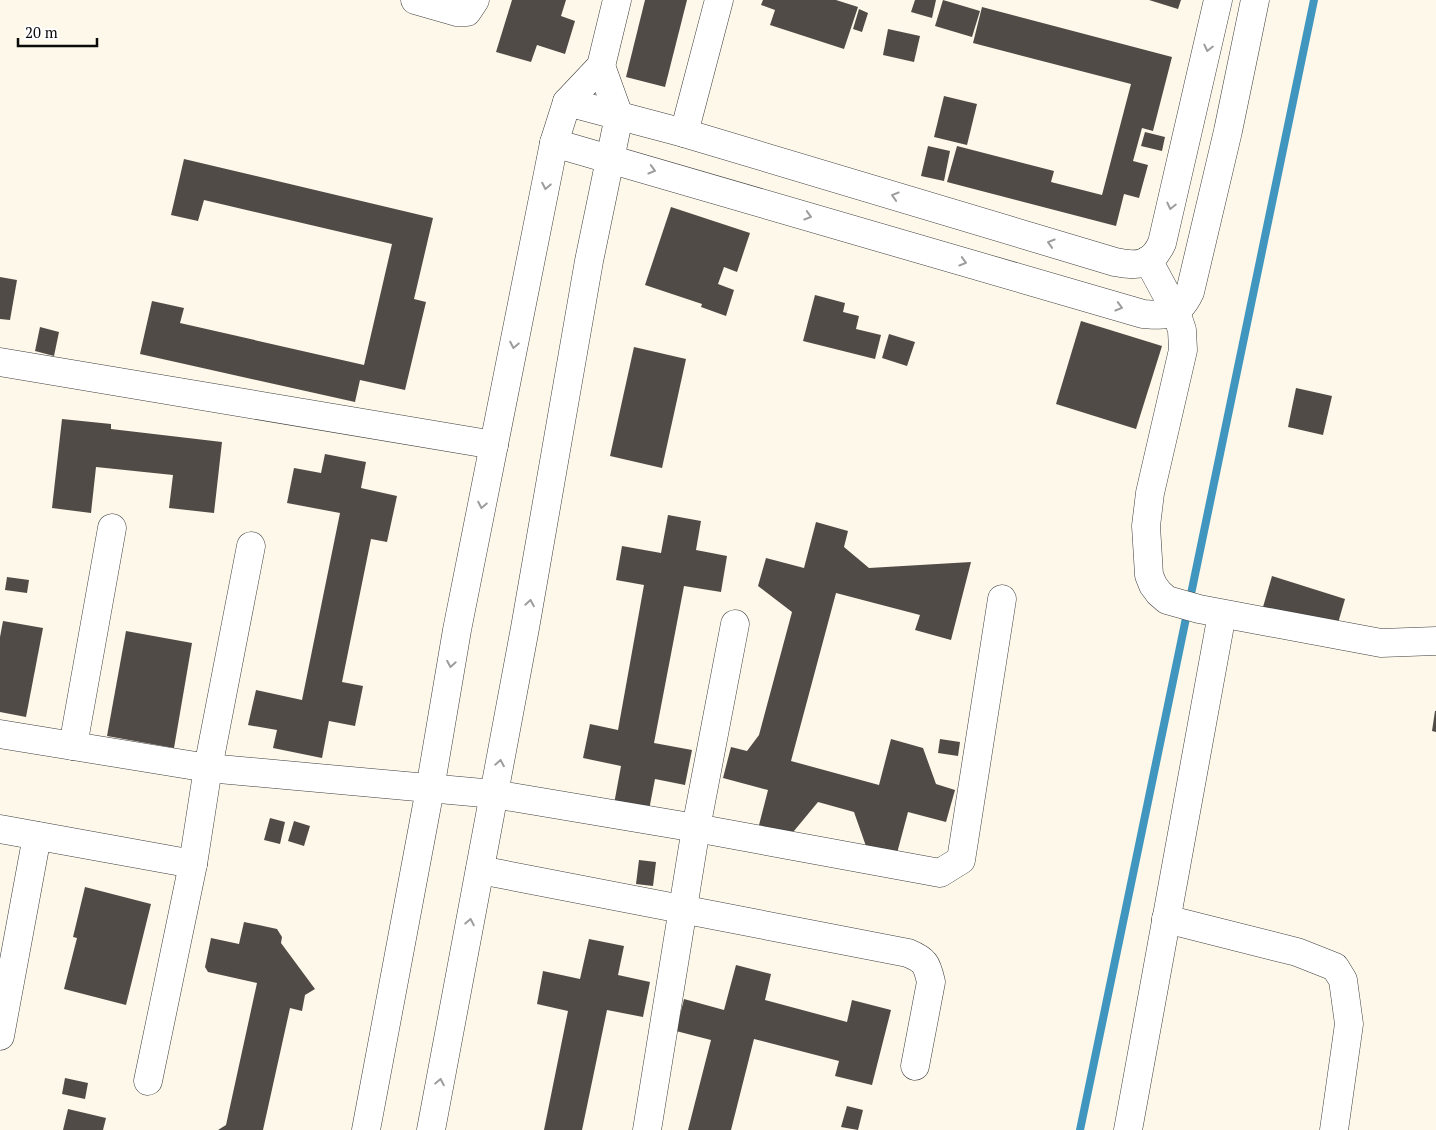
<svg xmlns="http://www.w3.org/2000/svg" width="1436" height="1130" font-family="'PT Serif',serif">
  <rect width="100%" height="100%" fill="#fdf8e9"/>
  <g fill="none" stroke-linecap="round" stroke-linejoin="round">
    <polyline stroke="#4096bf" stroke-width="8" points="1080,1130 1314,0"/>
  </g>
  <g fill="#514b47">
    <polygon points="512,0 566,0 561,16 575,21 565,54 537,45 531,62 496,52"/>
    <polygon points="645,0 687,0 665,87 626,77"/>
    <polygon points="763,0 836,0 858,7 844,49 770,25 775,10 761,5"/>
    <polygon points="915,0 936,0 932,18 911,12"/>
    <polygon points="943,0 980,11 972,37 935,26"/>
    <polygon points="1149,0 1181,0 1178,9"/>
    <polygon points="982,7 1172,57 1153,131 1142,128 1133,161 1148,165 1139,198 1124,194 1116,226 947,182 957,146 1054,171 1051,182 1102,195 1131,84 973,43"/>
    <polygon points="859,9 868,13 862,32 853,29"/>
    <polygon points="888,29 920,36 914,62 883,55"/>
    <polygon points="944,96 977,104 967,145 934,137"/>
    <polygon points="1145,132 1165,137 1162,151 1141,146"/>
    <polygon points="928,146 950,151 944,181 921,176"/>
    <polygon points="184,159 433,218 414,299 426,302 405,390 360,380 355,402 140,354 152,301 184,308 180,323 364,365 392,244 204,200 198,221 171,215"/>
    <polygon points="671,207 750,233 737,272 724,267 718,284 734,290 726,316 701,307 702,304 645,285"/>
    <polygon points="0,277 17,280 10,320 0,319"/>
    <polygon points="815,295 845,303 843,312 859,316 856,329 881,335 875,359 803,341"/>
    <polygon points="1081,321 1162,346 1136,429 1056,404"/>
    <polygon points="40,327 59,332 54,356 35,351"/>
    <polygon points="889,334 915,342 907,366 882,358"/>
    <polygon points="634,347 686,359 662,468 610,456"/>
    <polygon points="1296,388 1332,396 1323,435 1288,427"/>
    <polygon points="62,419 111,424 111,429 222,442 214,513 169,508 173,475 96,467 91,513 52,508"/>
    <polygon points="325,454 366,462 361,488 397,496 387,542 371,539 342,682 363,686 355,726 329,721 322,758 273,748 277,730 248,725 256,690 302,700 340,513 287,503 294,468 321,473"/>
    <polygon points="668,515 701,521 696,550 727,556 721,592 684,586 654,743 692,750 685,785 655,779 649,810 614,804 621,766 583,758 590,724 618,730 644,585 616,580 622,546 661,553"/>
    <polygon points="816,522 848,531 844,547 869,568 971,562 951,640 915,630 920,615 836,593 791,761 879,785 891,739 923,748 936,784 955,790 946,822 908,812 896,857 867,849 854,812 818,802 789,837 758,829 768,790 723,778 731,747 747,751 759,735 792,612 758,586 766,558 804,568"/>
    <polygon points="1272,576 1345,599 1336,630 1263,607"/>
    <polygon points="7,577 29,580 27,593 5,590"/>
    <polygon points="3,621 43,628 26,717 0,712 0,637"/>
    <polygon points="126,631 192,643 174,748 107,736"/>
    <polygon points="1435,711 1436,711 1436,732 1432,731"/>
    <polygon points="940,739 960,742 958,756 938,753"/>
    <polygon points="270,818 285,822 280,844 264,840"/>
    <polygon points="294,821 310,826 304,846 288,841"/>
    <polygon points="639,860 656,862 653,886 636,884"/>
    <polygon points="85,887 151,904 126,1005 64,989 77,938 73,937"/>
    <polygon points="244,922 277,929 282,937 281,943 315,989 305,995 302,1011 290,1008 263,1130 218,1130 226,1125 257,983 208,972 205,967 211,938 239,944"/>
    <polygon points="589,939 624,946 618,975 650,982 643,1017 607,1010 582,1130 544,1130 568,1011 537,1004 543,971 580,979"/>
    <polygon points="736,965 771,974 765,1000 847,1022 852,1000 891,1010 872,1085 835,1076 839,1061 754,1039 731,1130 688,1130 711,1040 676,1031 684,999 724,1010"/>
    <polygon points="65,1078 88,1083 85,1099 62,1094"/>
    <polygon points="847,1106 863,1110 858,1130 841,1127"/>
    <polygon points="68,1109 106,1118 103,1130 63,1130"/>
  </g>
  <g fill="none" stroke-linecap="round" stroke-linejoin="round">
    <defs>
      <g id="minor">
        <polyline points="415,0 457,12 467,12 475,0"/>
        <polyline points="684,133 719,0"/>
        <polyline points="1148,260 1176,312 1182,330 1183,350 1150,493 1146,526 1149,575 1153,585 1159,593 1167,600 1199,609 1381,643 1436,641"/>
        <polyline points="0,362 494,445"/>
        <polyline points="735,624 696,828 940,873 961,860 1002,599"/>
        <polyline points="0,734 208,768 494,794 696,828 647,1130"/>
        <polyline points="73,746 112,528"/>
        <polyline points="0,829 193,864"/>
        <path d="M480,870L908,953C925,960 927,964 931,982L915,1066"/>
        <polyline points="1166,919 1297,952 1335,967 1343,980 1349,1024 1334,1130"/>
        <polyline points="0,1036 37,836"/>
        <polyline points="148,1081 193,864 208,768 251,546"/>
        <polyline points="1128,1130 1222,614"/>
      </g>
      <g id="tertiary">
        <path d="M567,102L684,133L1115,262C1138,267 1152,265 1162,243L1218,0"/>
        <path d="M554,143L1143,314C1167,316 1179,316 1190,292L1228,131L1255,0"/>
        <polyline points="366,1130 430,789 457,630 554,143 567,102 601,66 617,0"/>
        <polyline points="431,1130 525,628 589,261 619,116 601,66"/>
      </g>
    </defs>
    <use href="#minor" stroke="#3d3d3d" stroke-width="29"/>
    <use href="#tertiary" stroke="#3d3d3d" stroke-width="29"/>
    <use href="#minor" stroke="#fff" stroke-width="28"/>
    <use href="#tertiary" stroke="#fff" stroke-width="28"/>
  </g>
  <defs><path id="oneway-chevron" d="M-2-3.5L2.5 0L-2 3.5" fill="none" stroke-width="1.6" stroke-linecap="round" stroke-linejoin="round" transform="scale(1.25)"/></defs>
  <g stroke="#9d9d9d">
    <use href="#oneway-chevron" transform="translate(1208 48) rotate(103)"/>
    <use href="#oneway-chevron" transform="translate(652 170) rotate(16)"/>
    <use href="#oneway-chevron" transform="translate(546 186) rotate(101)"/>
    <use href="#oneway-chevron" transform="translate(895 196) rotate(-163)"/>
    <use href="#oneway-chevron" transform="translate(1171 206) rotate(103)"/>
    <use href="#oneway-chevron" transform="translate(808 216) rotate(16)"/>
    <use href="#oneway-chevron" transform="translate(1051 243) rotate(-163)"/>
    <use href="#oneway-chevron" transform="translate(963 262) rotate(16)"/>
    <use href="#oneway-chevron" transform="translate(1119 307) rotate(16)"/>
    <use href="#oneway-chevron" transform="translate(514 345) rotate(101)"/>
    <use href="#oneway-chevron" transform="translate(482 505) rotate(101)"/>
    <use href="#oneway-chevron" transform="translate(530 603) rotate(-80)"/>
    <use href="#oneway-chevron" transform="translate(451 664) rotate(100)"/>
    <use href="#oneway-chevron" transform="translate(500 763) rotate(-80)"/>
    <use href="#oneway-chevron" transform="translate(470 922) rotate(-79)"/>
    <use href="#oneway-chevron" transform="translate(440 1082) rotate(-79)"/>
  </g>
  <path d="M18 38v8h79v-8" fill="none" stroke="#0a0a0a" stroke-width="2.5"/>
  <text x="25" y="38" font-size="15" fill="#0a0a0a" stroke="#ffffff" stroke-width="4" paint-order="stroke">20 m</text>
</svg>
